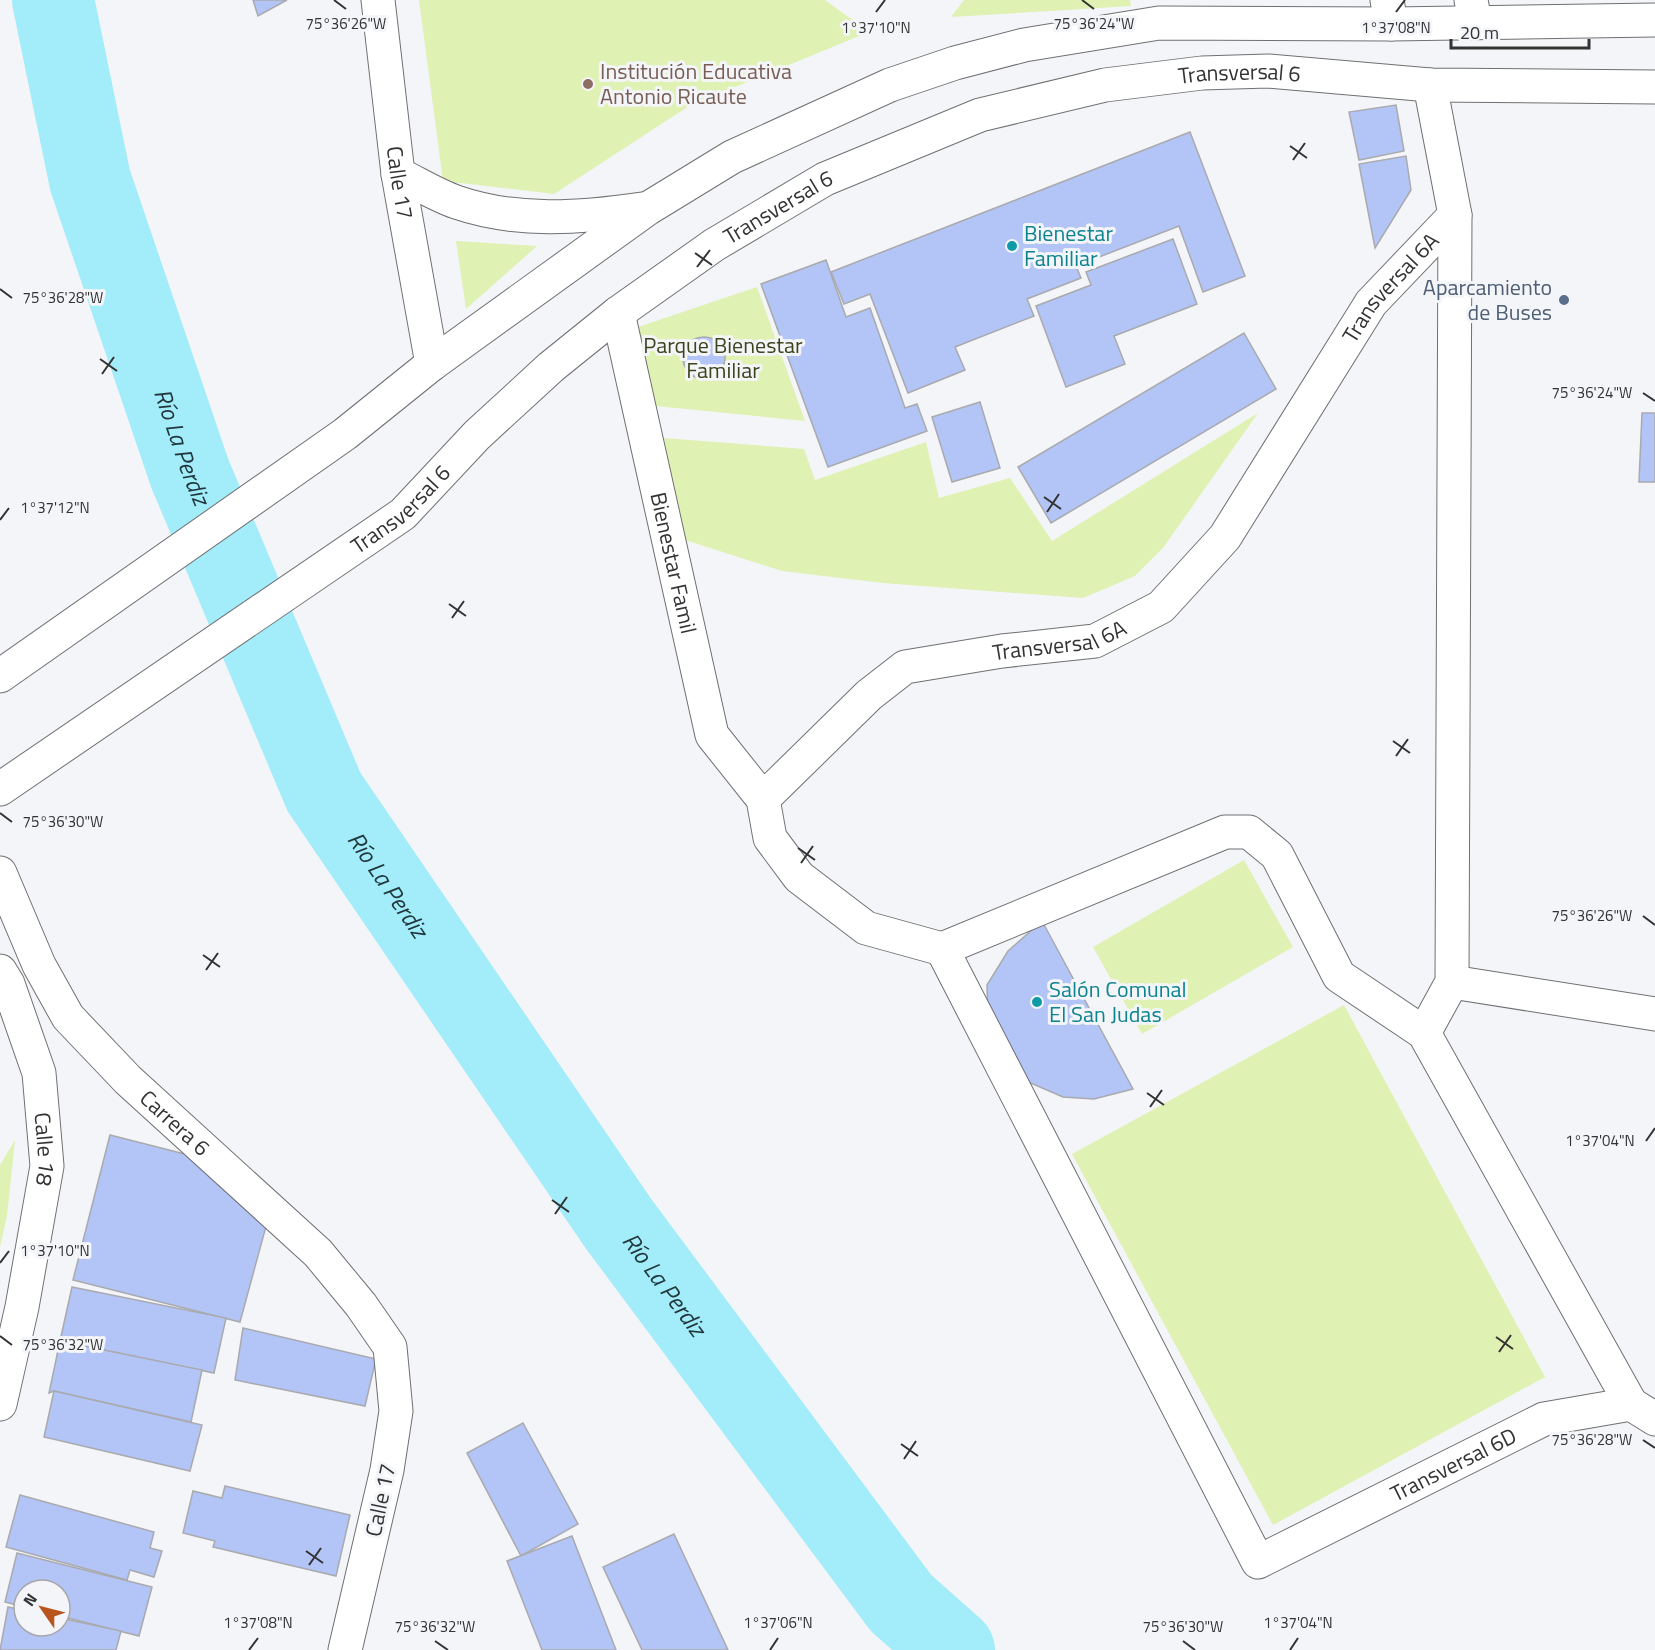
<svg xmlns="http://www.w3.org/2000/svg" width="1655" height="1650" font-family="'Titillium Web',sans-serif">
  <rect width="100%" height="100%" fill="#f4f5f8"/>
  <g fill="#dff1b3">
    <polygon points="419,0 825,0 869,32 689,106 554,194 443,181"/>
    <polygon points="964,0 1130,0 1131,6 951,17"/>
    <polygon points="456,241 537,246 466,309"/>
    <polygon points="757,287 805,421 656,406 638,327"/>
    <polygon points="1258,413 1163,548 1135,576 1083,598 883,583 782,571 682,539 664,438 804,449 815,480 926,442 939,498 1010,478 1052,541"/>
    <polygon points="1244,860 1293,947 1142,1034 1093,947"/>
    <polygon points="1344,1005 1545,1377 1273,1525 1072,1154"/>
    <polygon points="15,1140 7,1216 0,1247 0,1165"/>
  </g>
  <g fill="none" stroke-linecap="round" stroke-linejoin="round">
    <path stroke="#a3ecfa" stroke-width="82" id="s1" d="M53,0L90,180L190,474L324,792L618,1223L901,1603L954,1650"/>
  </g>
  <g fill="#b3c4f7" stroke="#a9aaad" stroke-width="1.5">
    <polygon points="253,0 287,0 258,16"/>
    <polygon points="1396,105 1404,151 1359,160 1349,112"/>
    <polygon points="1190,132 1245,276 1203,292 1179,226 1076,266 1081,278 1027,299 1034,316 955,347 965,370 908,393 870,294 844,304 831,272"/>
    <polygon points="1406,156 1411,190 1375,248 1359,164"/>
    <polygon points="1173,239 1197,304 1114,336 1125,364 1066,387 1036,306 1091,285 1086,272"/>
    <polygon points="826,260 846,317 870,308 905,408 917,404 927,431 828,467 761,284"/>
    <polygon points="1244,333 1276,389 1051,523 1018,467"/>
    <circle cx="704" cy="358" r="21"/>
    <polygon points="980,402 1000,468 952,482 932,417"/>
    <polygon points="1642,413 1655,413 1655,482 1639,482"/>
    <polygon points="1042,921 1133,1089 1094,1099 1063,1097 1028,1082 988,1019 987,985 1008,951"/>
    <polygon points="110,1135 212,1161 268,1219 240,1322 73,1280"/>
    <polygon points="72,1287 226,1318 214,1373 60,1341"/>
    <polygon points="243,1328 376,1359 365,1406 235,1380"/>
    <polygon points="60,1341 202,1370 191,1422 54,1391 49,1393"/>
    <polygon points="54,1391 202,1425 190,1471 44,1437"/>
    <polygon points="523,1423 578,1524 521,1556 467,1453"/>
    <polygon points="225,1486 350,1515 336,1576 213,1547 215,1541 183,1533 193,1491 222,1498"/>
    <polygon points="20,1495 154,1532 150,1548 162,1551 154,1577 130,1570 127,1580 6,1547"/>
    <polygon points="674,1534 728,1650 642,1650 603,1567"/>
    <polygon points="572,1536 616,1650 542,1650 507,1561"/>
    <polygon points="17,1553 152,1587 139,1636 60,1616 60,1590 24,1590 24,1607 5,1602"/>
    <polygon points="8,1607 24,1610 24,1626 60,1626 60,1618 121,1631 116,1650 0,1650"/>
  </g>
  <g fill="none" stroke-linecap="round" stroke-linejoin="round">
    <defs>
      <g id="street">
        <polyline points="1387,0 1391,24"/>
        <polyline points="1471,0 1475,22"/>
        <path id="s2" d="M618,313L712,735L763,799L770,838L799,877L866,928L942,949"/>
        <path id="s3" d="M763,799L869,695L905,667L1002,651L1095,641L1161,607L1225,537L1371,303L1455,215"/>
        <path id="s4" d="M942,949L1258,1562L1544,1419L1631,1404L1655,1419"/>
        <polyline points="942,949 1225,832 1249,832 1277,855 1339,976 1424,1033 1631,1404"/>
        <polyline points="1452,982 1655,1014"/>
        <polyline points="1424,1033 1452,982 1455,215 1430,85"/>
      </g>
      <g id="secondary">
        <path id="s5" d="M378,0L398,174L432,364"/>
        <path id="s6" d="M0,873L39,965L68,1017L128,1080L318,1253L361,1305L390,1347L396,1411L387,1470L345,1650"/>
        <path id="s7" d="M0,971L8,984L39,1073L47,1166L22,1307L0,1404"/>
      </g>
      <g id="primary">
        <path d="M398,174C417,183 436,195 456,202C517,223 580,218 642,209"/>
        <polyline points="0,676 345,434 432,364 647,209 732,157 890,85 955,63 1024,45 1159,23 1391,24 1655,20"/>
        <path id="s8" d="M0,789L403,514L477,435L551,367L618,313L714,245L825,179L980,115L1105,85L1202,73L1268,71L1430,85L1655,87"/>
      </g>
    </defs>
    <use href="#street" stroke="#6f7072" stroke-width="35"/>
    <use href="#secondary" stroke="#6f7072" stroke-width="35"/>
    <use href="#primary" stroke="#6f7072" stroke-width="35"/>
    <use href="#street" stroke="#fff" stroke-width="33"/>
    <use href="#secondary" stroke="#fff" stroke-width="33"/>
    <use href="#primary" stroke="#fff" stroke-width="33"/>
  </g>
  <path fill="none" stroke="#333334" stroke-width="2" d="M334,0L346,9M1082,0L1094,9M876,12L885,0M1396,12L1405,0M1290,146L1307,158M1293,160L1305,143M695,253L712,265M697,267L710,250M0,289L12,298M100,359L117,371M102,374L114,357M1643,393L1655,401M1044,497L1061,509M1047,512L1059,494M0,520L9,508M449,604L466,616M452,618L464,601M1393,741L1410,753M1396,756L1408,739M0,813L12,822M798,848L815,860M801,863L813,846M1643,916L1655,925M203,955L220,967M206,970L218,953M1147,1093L1164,1105M1150,1107L1162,1090M1646,1141L1655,1128M552,1200L569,1212M555,1214L567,1197M0,1263L9,1251M0,1336L12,1345M1496,1337L1513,1349M1499,1352L1511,1335M1643,1440L1655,1448M901,1444L918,1456M904,1459L916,1441M306,1551L323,1563M309,1565L321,1548M435,1641L448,1650M1183,1641L1195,1650M249,1650L258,1638M770,1650L778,1638M1290,1650L1298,1638"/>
  <circle fill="#8d6e63" stroke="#f4f5f8" stroke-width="2" cx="588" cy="84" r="6"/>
  <g fill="#0f9aa8" stroke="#f4f5f8" stroke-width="2">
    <circle cx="1012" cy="246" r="6"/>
    <circle cx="1037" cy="1002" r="6"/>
  </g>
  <circle fill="#5c6f8a" stroke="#f4f5f8" stroke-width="2" cx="1564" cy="300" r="6"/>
  <g text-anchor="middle" stroke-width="6" stroke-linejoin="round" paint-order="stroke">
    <g font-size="22" fill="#785e54" stroke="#f4f5f8" text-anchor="start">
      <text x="600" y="79">Institución Educativa<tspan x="600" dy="25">Antonio Ricaute</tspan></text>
    </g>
    <g font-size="22" fill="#333334" stroke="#f4f5f8">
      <text dy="8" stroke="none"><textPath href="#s8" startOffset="1461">Transversal 6</textPath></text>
      <text dy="8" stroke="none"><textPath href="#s5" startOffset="184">Calle 17</textPath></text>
      <text dy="8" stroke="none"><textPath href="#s8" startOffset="975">Transversal 6</textPath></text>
      <text dy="8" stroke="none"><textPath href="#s3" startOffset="855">Transversal 6A</textPath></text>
      <text dy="8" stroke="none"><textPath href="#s8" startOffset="489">Transversal 6</textPath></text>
      <text dy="8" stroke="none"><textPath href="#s2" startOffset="256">Bienestar Famil</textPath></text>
      <text dy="8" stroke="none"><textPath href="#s3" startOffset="351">Transversal 6A</textPath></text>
      <text dy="8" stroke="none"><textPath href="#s6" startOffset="310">Carrera 6</textPath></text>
      <text dy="8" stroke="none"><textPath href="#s7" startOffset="186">Calle 18</textPath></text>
      <text dy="8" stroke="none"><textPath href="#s4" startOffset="908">Transversal 6D</textPath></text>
      <text transform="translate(380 1500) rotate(-78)" y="8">Calle 17</text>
    </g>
    <g font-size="22" fill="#0d838f" stroke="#f4f5f8" text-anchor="start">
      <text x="1024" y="241">Bienestar<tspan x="1024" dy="25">Familiar</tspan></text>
      <text x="1049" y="997">Salón Comunal<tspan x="1049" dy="25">El San Judas</tspan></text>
    </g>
    <g font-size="22" fill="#4e5e75" stroke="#f4f5f8" text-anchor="end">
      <text x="1552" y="295">Aparcamiento<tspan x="1552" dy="25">de Buses</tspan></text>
    </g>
    <g font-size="22" fill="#3b441d" stroke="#f4f5f8">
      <text x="723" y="353">Parque Bienestar<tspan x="723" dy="25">Familiar</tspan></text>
    </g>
    <g font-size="24" font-style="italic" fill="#21393d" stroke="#f4f5f8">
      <text dy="8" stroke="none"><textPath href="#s1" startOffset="466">Río La Perdiz</textPath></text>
      <text dy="8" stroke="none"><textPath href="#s1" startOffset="952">Río La Perdiz</textPath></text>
      <text dy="8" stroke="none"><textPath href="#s1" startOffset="1438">Río La Perdiz</textPath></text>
    </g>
  </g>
  <g font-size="15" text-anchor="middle" fill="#333334" stroke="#f4f5f8" stroke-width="6" stroke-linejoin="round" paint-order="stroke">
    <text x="346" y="29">75°36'26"W</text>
    <text x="1094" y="29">75°36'24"W</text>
    <text x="876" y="33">1°37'10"N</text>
    <text x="1396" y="33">1°37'08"N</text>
    <text x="63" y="303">75°36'28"W</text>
    <text x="1592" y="398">75°36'24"W</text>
    <text x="55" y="513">1°37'12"N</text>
    <text x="63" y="827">75°36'30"W</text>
    <text x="1592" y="921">75°36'26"W</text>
    <text x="1600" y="1146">1°37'04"N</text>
    <text x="55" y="1256">1°37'10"N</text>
    <text x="63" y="1350">75°36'32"W</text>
    <text x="1592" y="1445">75°36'28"W</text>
    <text x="258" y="1628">1°37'08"N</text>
    <text x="778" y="1628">1°37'06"N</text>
    <text x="1298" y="1628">1°37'04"N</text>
    <text x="435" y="1632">75°36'32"W</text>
    <text x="1183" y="1632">75°36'30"W</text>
  </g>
  <g transform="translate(42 1608) rotate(305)"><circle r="28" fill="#f4f5f8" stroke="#a7a7aa" stroke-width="1.5"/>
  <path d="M0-4.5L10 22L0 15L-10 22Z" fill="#b8551e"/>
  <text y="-9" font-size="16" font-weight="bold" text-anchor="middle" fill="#333334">N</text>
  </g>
  <path d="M1451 39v9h138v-9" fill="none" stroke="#333334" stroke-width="3"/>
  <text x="1460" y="39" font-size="18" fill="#333334" stroke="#f4f5f8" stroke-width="4.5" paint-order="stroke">20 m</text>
</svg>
